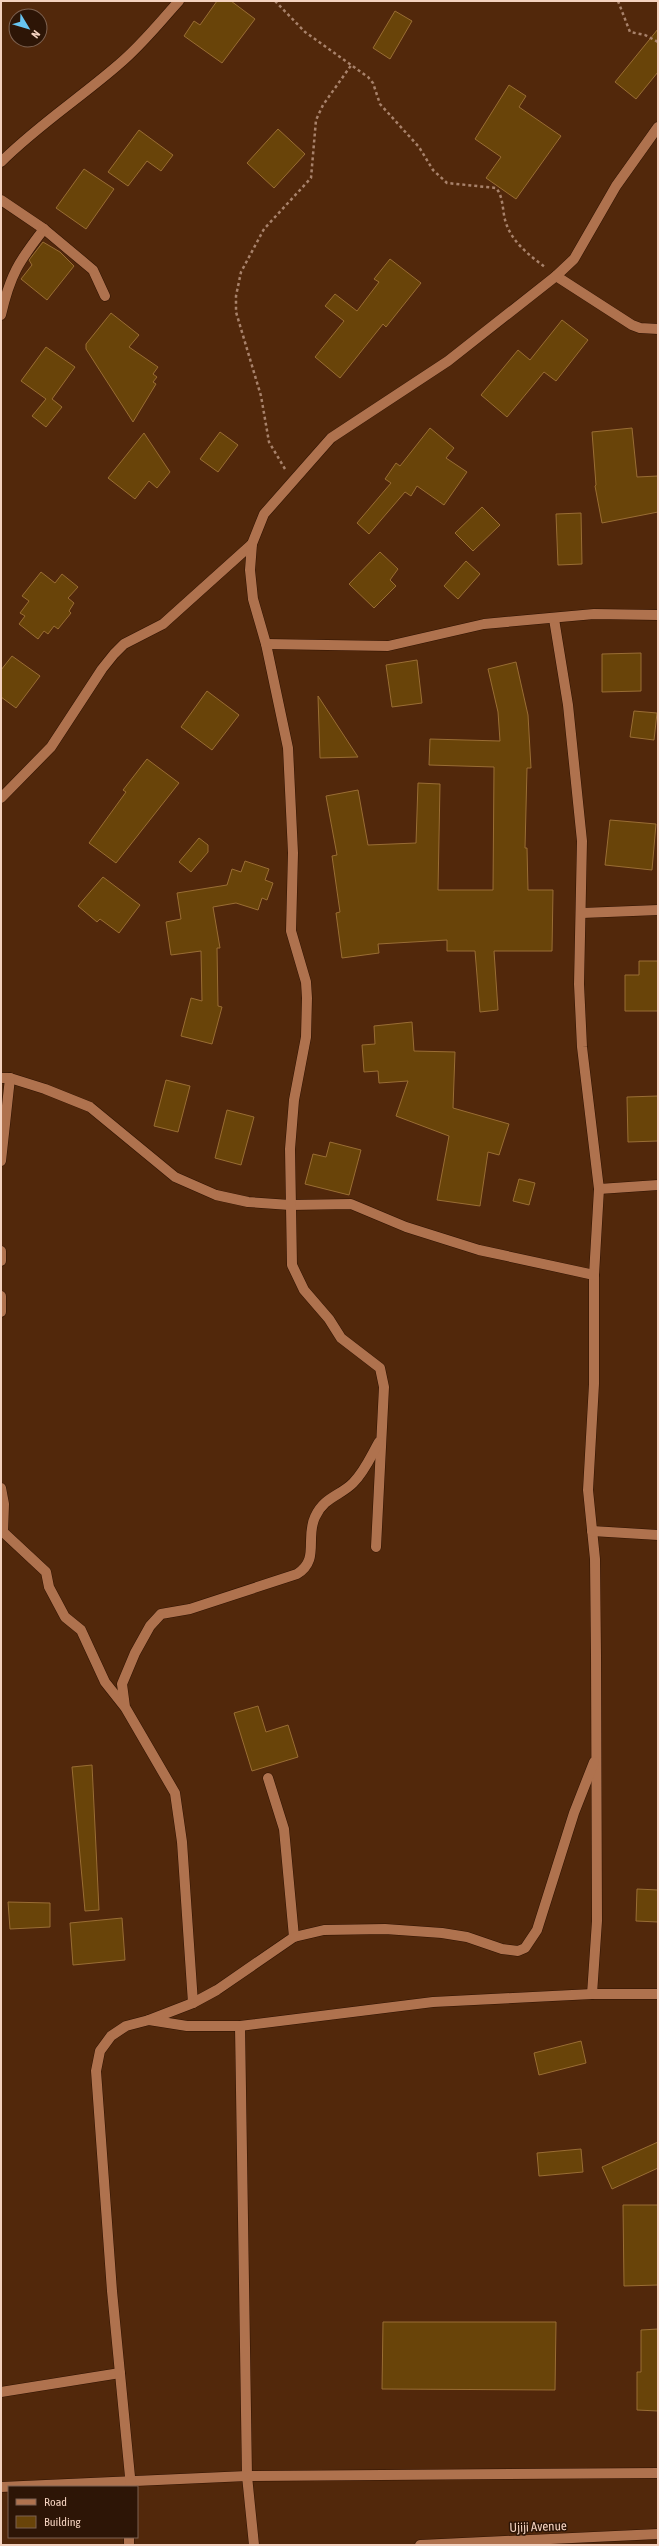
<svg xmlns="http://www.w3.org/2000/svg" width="659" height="2546" font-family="'Asap Condensed',sans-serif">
  <rect width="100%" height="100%" fill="#52280b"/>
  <g fill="#694409" stroke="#996d34">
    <polygon points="217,1 231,1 255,19 222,63 184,36 194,21 200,25"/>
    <polygon points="395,11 412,21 390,59 373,48"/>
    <polygon points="658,29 658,72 636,99 615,82"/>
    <polygon points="509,85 526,96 519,107 561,136 516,199 486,178 501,157 475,139"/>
    <polygon points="278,129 305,154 274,188 247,163"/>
    <polygon points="139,130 173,155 161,171 147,161 128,186 108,172"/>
    <polygon points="84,169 114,189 86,229 56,208"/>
    <polygon points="43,242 60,252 74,266 47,300 21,279 32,265 29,260"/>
    <polygon points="390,259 421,283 386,327 383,324 340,378 315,357 344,321 325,306 335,294 357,311 379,282 374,279"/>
    <polygon points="111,313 139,335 129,347 158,367 153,374 157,377 153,382 156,384 133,422 86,349 86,344"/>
    <polygon points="562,320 588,340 556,381 544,372 507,417 481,395 518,350 530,360"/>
    <polygon points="46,347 75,367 52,399 62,407 46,427 32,416 46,399 21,381"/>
    <polygon points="430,428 454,448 446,458 467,472 444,505 417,486 411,496 405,492 369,534 357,523 391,483 385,479 396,463 400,466"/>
    <polygon points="632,428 637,477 658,476 658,512 602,523 595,486 596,485 592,432"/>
    <polygon points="220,432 238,445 218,472 200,459"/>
    <polygon points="144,433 170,472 157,488 149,481 135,499 108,478"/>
    <polygon points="482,507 500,525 473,551 455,533"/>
    <polygon points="581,513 582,564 558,565 556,514"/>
    <polygon points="380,552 398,569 390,580 396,586 374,608 349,584"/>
    <polygon points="466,561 480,574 458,599 444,586"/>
    <polygon points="41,572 55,583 62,574 78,587 68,598 74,603 69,611 71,613 58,629 54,626 48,634 44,631 38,639 19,624 25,616 20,613 29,601 22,596"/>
    <polygon points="641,653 641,691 602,692 602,654"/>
    <polygon points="12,656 40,676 16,708 1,697 1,670"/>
    <polygon points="417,660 422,703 392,707 386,665"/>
    <polygon points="516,662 528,715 531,768 527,768 525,848 527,848 528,890 553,890 552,951 494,951 498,1010 480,1012 475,951 447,951 447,940 378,944 379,953 342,958 336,913 340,912 332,856 337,855 326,796 358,790 368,845 416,843 418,783 440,784 438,890 493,890 494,767 429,765 430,739 500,741 498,712 488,669"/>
    <polygon points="207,691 239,715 212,750 181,727"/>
    <polygon points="318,696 358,757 320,758"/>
    <polygon points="634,711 657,713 654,740 630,737"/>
    <polygon points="147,759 179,783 116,863 89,843 126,792 123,790"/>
    <polygon points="610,820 656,824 652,870 605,865"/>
    <polygon points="199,838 208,845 208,852 191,872 179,862"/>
    <polygon points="245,861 269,869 265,880 273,883 267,900 262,898 258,910 236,903 213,907 220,948 217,948 218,1006 222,1007 212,1044 181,1036 191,998 202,1001 201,951 171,955 166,922 181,919 177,893 227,885 232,869 241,872"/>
    <polygon points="103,877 140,905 119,933 100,919 97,922 78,906"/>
    <polygon points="639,961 658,961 658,1011 625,1011 625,975 639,975"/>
    <polygon points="412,1022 414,1051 455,1052 453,1108 509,1124 499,1155 488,1152 480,1206 437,1200 449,1136 396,1116 408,1081 379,1083 378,1071 364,1072 362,1045 375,1044 374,1026"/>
    <polygon points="166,1080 190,1086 178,1132 154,1126"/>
    <polygon points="658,1096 658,1141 628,1142 627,1097"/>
    <polygon points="227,1110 254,1117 241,1165 215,1158"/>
    <polygon points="330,1142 361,1150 349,1195 305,1184 313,1154 326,1157"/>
    <polygon points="519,1179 535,1183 529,1205 513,1201"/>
    <polygon points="258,1706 266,1732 288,1725 298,1757 252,1771 234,1713"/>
    <polygon points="92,1765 99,1910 85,1911 72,1767"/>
    <polygon points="637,1889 658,1890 658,1922 636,1921"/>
    <polygon points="8,1902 50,1903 50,1927 10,1929"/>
    <polygon points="122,1918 125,1960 73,1965 70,1923"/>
    <polygon points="581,2041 586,2063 539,2075 534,2053"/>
    <polygon points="658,2142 658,2168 612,2189 602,2167"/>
    <polygon points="581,2149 583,2172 539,2176 537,2153"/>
    <polygon points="623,2205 658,2205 658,2285 624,2286"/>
    <polygon points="383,2322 556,2322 555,2390 382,2389"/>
    <polygon points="658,2329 658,2411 637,2410 637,2372 641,2372 641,2330"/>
  </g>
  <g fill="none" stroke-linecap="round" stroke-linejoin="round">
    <defs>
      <g id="minor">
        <path d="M1,162C37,126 80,98 118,65C141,46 159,23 179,1"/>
        <polyline points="1,200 44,229 93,270 105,296"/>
        <polyline points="556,276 632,325 640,328 658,329"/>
        <path d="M1,315C10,275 19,261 44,229"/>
        <polyline points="554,619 568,705 582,841 579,984 582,1047 599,1189 594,1275 594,1384 588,1490 595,1559 596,1655 597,1921 592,1994"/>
        <polyline points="266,644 388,646 484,624 594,614 658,615"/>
        <polyline points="1,798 51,747 102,669 114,654 124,644 163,624 252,544"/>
        <polyline points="582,913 658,910"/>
        <polyline points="1,1078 10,1078 45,1089 90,1107 175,1177 216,1195 248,1202 290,1205 351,1204 406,1227 479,1250 594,1275"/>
        <polyline points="1,1161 10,1078"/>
        <polyline points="599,1189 658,1185"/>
        <polyline points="1,1251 1,1261"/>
        <polyline points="1,1296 1,1312"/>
        <polyline points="1,1488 4,1504 3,1532 46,1572 49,1587 65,1617 81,1630 105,1682 124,1706"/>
        <polyline points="592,1531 658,1535"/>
        <polyline points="376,1547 384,1387 380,1368 341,1338 329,1319 304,1290 292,1265 290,1149 294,1100 306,1037 307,998 306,982 291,931 293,853 288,748 266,644 253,599 250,570 252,544 264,514 331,438 448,361 556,276 574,259 616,186 658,127"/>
        <polyline points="268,1778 284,1829 294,1937"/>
        <path d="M193,2003L182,1842L175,1793L125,1707L122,1684L135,1653L150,1626L161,1614L190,1609L297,1574C320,1560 305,1538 315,1517C324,1497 340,1496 353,1483C365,1471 371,1456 379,1442"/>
        <polyline points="149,2020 193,2003 217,1990 294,1937 324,1930 385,1929 442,1933 467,1937 502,1949 518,1951 525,1948 537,1930 574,1813 594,1762"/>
        <polyline points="240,2026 247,2476 254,2545"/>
        <polyline points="1,2392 120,2373"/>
        <polyline points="1,2487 247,2476 658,2473"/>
        <polyline points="131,2487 112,2291 96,2071 100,2051 111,2036 126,2026 149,2020 187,2026 240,2026 433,2002 592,1994 658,1994"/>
        <polyline points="129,2545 129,2537"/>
        <polyline points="420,2545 658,2534"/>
      </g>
    </defs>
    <use href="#minor" stroke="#301302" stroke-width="11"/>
    <g stroke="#a8826b" stroke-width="2.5" stroke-dasharray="3 3" stroke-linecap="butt">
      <path d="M275,1L305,32L368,77L373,83L380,104L419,147L433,170L447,183L496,188C504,197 502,212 506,223C512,242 530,256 545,267"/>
      <polyline points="618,1 630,32 645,35 658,42"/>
      <polyline points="285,469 269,442 261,396 236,312 236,296 241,272 264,229 311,178 316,120 323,105 352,64"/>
    </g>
    <use href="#minor" stroke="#af724e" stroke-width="10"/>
  </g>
  <g text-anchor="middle" stroke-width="3" stroke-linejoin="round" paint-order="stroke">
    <g font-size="13" fill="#f4d2bf" stroke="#2d1506">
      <text transform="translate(538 2526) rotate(-2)" y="5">Ujiji Avenue</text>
    </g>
  </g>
  <rect width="659" height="2546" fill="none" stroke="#f4d2bf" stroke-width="4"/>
  <rect x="8" y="2486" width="130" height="52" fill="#2d1506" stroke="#7d6150"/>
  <rect x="16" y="2499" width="20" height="6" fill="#af724e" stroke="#7d6150"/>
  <text x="44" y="2506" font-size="12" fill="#f4d2bf">Road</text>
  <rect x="16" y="2516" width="20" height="12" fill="#694409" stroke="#7d6150"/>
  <text x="44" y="2526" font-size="12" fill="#f4d2bf">Building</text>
  <g transform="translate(28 28) rotate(128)"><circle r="19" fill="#2d1506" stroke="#7d6150"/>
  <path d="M0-3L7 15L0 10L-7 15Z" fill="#68c4f0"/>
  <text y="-6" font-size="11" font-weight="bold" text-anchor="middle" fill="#f4d2bf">N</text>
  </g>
</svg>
